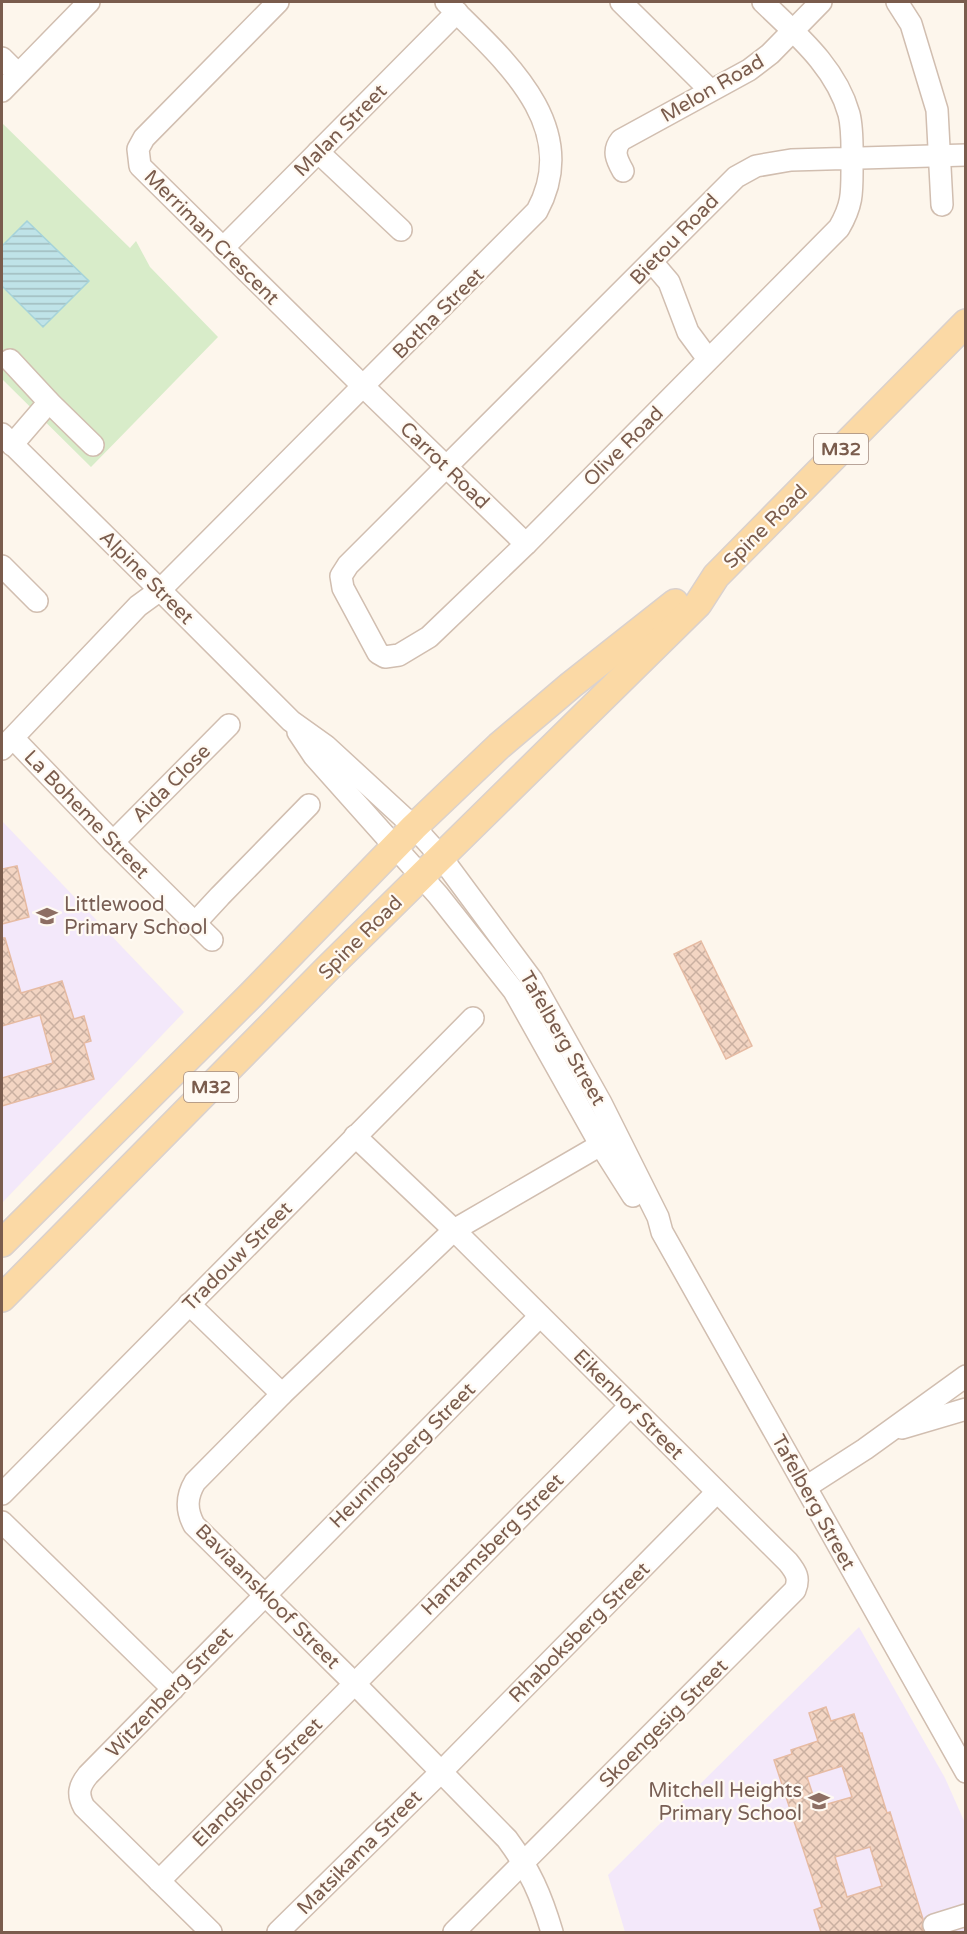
<svg xmlns="http://www.w3.org/2000/svg" width="967" height="1934" font-family="'Varela Round',sans-serif">
  <defs>
    <pattern id="water-rules" width="6" height="5" patternUnits="userSpaceOnUse" patternTransform="scale(1.5)"><rect width="6" height="5" fill="#bfe3e8"/><path d="M0 2.5h6" fill="none" stroke="#a0bbbe"/></pattern>
    <pattern id="building-cross-hatch" width="8" height="8" patternUnits="userSpaceOnUse" patternTransform="scale(1.5)"><rect width="8" height="8" fill="#f3d5c3"/><path d="M0 0l8 8M0 8l8-8" fill="none" stroke="#cab0a1"/></pattern>
  </defs>
  <rect width="100%" height="100%" fill="#fdf6ec"/>
  <g fill="#f3e8fa">
    <polygon points="2,821 184,1012 2,1203"/>
    <polygon points="859,1627 945,1778 965,1823 965,1932 625,1932 608,1875"/>
  </g>
  <polygon fill="#d8ecc9" points="2,123 130,248 136,241 150,267 218,337 91,467 2,379"/>
  <polygon fill="url(#water-rules)" stroke="#a5d3da" stroke-width="1.5" points="27,221 89,281 43,327 2,286 2,246"/>
  <g fill="url(#building-cross-hatch)" stroke="#e6bba3" stroke-width="1.5" fill-rule="evenodd">
    <polygon points="17,866 29,917 2,924 2,869"/>
    <polygon points="2,938 5,938 21,993 62,981 74,1019 84,1016 91,1041 84,1043 94,1079 2,1106 2,1078 53,1063 40,1015 2,1026"/>
    <polygon points="701,941 752,1046 726,1059 674,954"/>
    <path d="M826,1707L831,1721L854,1714L860,1733H862L887,1813L890,1812L923,1919L922,1928L924,1932H821L814,1910L822,1907L774,1760L792,1754L791,1750L818,1741L809,1713ZM842,1766L852,1797L817,1807L807,1777ZM870,1847L882,1886L847,1897L835,1857Z"/>
  </g>
  <g fill="none" stroke-linecap="round" stroke-linejoin="round">
    <defs>
      <g id="minor">
        <polyline points="278,2 144,138 138,149 140,166 364,387 526,544"/>
        <polyline points="621,2 710,90"/>
        <path d="M763,2C797,35 836,67 849,114C853,130 852,150 852,165C852,192 853,204 839,228L526,544L429,637L399,655L385,657L378,653L343,588L341,576L348,565L736,177L756,166L791,160L966,155"/>
        <polyline points="897,2 911,24 937,110 942,205"/>
        <polyline points="2,58 18,74"/>
        <polyline points="2,91 89,2"/>
        <polyline points="318,152 401,230"/>
        <path d="M623,171C617,160 612,151 621,140L749,70L770,54L821,2"/>
        <polyline points="223,248 457,12"/>
        <polyline points="652,262 669,282 688,332 708,359"/>
        <polyline points="10,360 49,402 93,445"/>
        <polyline points="2,434 160,590 291,721 326,746 414,827 441,857 532,980 601,1103 658,1217 662,1232 966,1772"/>
        <polyline points="12,445 49,402"/>
        <polyline points="2,566 37,601"/>
        <polyline points="298,732 314,756 438,895 514,991 600,1144 633,1196"/>
        <polyline points="13,738 113,842 212,940"/>
        <path d="M2,749L138,606L160,590L537,211C584,125 501,57 446,2"/>
        <polyline points="113,842 229,725"/>
        <polyline points="195,923 220,896 309,805"/>
        <path d="M355,1136L454,1230L788,1562C796,1572 800,1578 795,1590L454,1932"/>
        <polyline points="189,1304 282,1394"/>
        <polyline points="902,1428 966,1409"/>
        <polyline points="806,1487 865,1449 966,1376"/>
        <polyline points="2,1494 473,1018"/>
        <polyline points="2,1522 173,1689"/>
        <polyline points="159,1881 630,1406"/>
        <polyline points="934,1925 966,1915"/>
        <path d="M211,1932L84,1807C77,1794 79,1786 88,1775L540,1316"/>
        <polyline points="278,1932 441,1772 717,1492"/>
        <path d="M552,1932C541,1895 530,1870 507,1839L354,1683L194,1525C186,1510 186,1497 195,1482L282,1394L454,1230L616,1136"/>
      </g>
      <g id="major">
        <polyline points="2,1243 251,995 414,827 499,746 571,685 675,603"/>
        <polyline points="2,1298 328,968 698,604 716,576 966,323"/>
      </g>
    </defs>
    <use href="#minor" stroke="#d1beb0" stroke-width="24"/>
    <use href="#major" stroke="#dad1cd" stroke-width="30"/>
    <use href="#minor" stroke="#fff" stroke-width="21"/>
    <use href="#major" stroke="#fbd9a5" stroke-width="27"/>
  </g>
  <defs>
    <symbol id="school-bare" viewBox="-9 -9 18 18"><path d="M0-5L7-2L0 1L-7-2ZM-4 1L0 2.5L4 1V4Q0 6-4 4Z" fill="#8d6e63" stroke="#fffaf3" stroke-width="2.5" paint-order="stroke"/></symbol>
  </defs>
  <g fill-rule="evenodd">
    <use href="#school-bare" x="32" y="901" width="30" height="30"/>
    <use href="#school-bare" x="804" y="1786" width="30" height="30"/>
  </g>
  <g text-anchor="middle" stroke-width="4.5" stroke-linejoin="round" paint-order="stroke">
    <g fill="#fffaf3" stroke="#a28b7f" stroke-width="1.5">
      <rect x="814" y="434" width="54" height="30" rx="4.5"/>
      <rect x="184" y="1072" width="54" height="30" rx="4.5"/>
    </g>
    <g font-size="18" font-weight="bold" fill="#7a5c4d">
      <text x="841" y="455">M32</text>
      <text x="211" y="1093">M32</text>
    </g>
    <g font-size="20" fill="#7a5c4d" stroke="#fffaf3">
      <text transform="translate(712 88) rotate(-30)" y="7">Melon Road</text>
      <text transform="translate(340 130) rotate(-45)" y="7">Malan Street</text>
      <text transform="translate(212 237) rotate(45)" y="7">Merriman Crescent</text>
      <text transform="translate(674 239) rotate(-46)" y="7">Bietou Road</text>
      <text transform="translate(438 313) rotate(-45)" y="7">Botha Street</text>
      <text transform="translate(623 446) rotate(-45)" y="7">Olive Road</text>
      <text transform="translate(445 465) rotate(44)" y="7">Carrot Road</text>
      <text transform="translate(765 526) rotate(-45)" y="7">Spine Road</text>
      <text transform="translate(147 577) rotate(45)" y="7">Alpine Street</text>
      <text transform="translate(171 783) rotate(-45)" y="7">Aida Close</text>
      <text transform="translate(87 814) rotate(46)" y="7">La Boheme Street</text>
      <text transform="translate(360 937) rotate(-45)" y="7">Spine Road</text>
      <text transform="translate(563 1038) rotate(60)" y="7">Tafelberg Street</text>
      <text transform="translate(237 1256) rotate(-45)" y="7">Tradouw Street</text>
      <text transform="translate(629 1404) rotate(45)" y="7">Eikenhof Street</text>
      <text transform="translate(402 1455) rotate(-45)" y="7">Heuningsberg Street</text>
      <text transform="translate(814 1502) rotate(61)" y="7">Tafelberg Street</text>
      <text transform="translate(492 1544) rotate(-45)" y="7">Hantamsberg Street</text>
      <text transform="translate(268 1596) rotate(45)" y="7">Baviaanskloof Street</text>
      <text transform="translate(579 1632) rotate(-45)" y="7">Rhaboksberg Street</text>
      <text transform="translate(169 1692) rotate(-46)" y="7">Witzenberg Street</text>
      <text transform="translate(663 1723) rotate(-45)" y="7">Skoengesig Street</text>
      <text transform="translate(257 1782) rotate(-45)" y="7">Elandskloof Street</text>
      <text transform="translate(359 1852) rotate(-45)" y="7">Matsikama Street</text>
    </g>
    <g font-size="20" fill="#785e54" stroke="#fffaf3" text-anchor="start">
      <text x="64" y="911">Littlewood<tspan x="64" dy="23">Primary School</tspan></text>
      <text x="802" y="1797" text-anchor="end">Mitchell Heights<tspan x="802" dy="23">Primary School</tspan></text>
    </g>
  </g>
  <rect width="967" height="1934" fill="none" stroke="#7a5c4d" stroke-width="6"/>
</svg>
